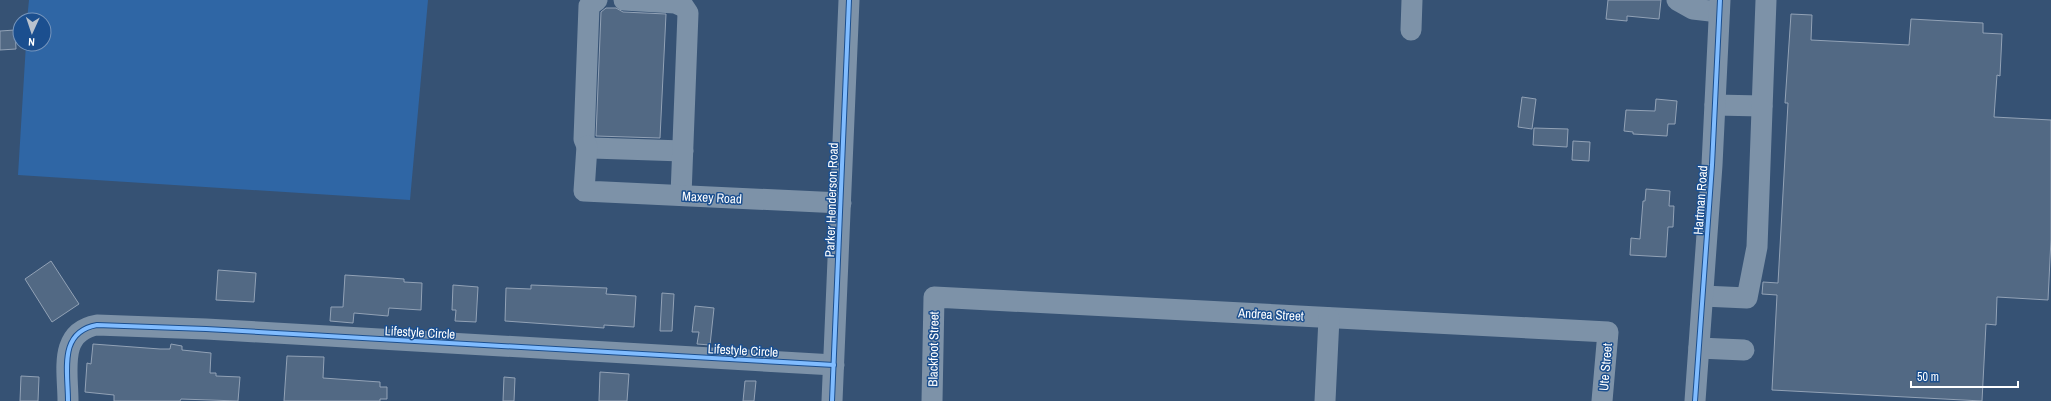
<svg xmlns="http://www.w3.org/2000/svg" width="2051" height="401" font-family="'Archivo Narrow',sans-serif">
  <rect width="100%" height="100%" fill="#365274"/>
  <polygon fill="#2f66a5" points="29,0 428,0 410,200 18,175 26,44 44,44 44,20 27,20"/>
  <g fill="#526984" stroke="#92a2b6">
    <polygon points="1608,0 1661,0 1659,19 1627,16 1627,21 1606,19"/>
    <polygon points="606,8 616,8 623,12 666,14 660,138 596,136 601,12"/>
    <polygon points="1791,14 1812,15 1811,40 1909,45 1911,19 1983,23 1983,33 2002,34 2000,76 1997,75 1994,117 2051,120 2051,239 2048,300 1997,297 1996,325 1986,324 1982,401 1772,390 1777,295 1762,294 1763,282 1778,283 1788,103 1785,103"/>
    <polygon points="15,30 16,49 0,50 0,31"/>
    <polygon points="1522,97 1536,99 1532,129 1518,127"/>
    <polygon points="1656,99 1677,101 1675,124 1668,124 1667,136 1633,134 1633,132 1624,131 1626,110 1655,111"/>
    <polygon points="1534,128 1568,129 1567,147 1533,145"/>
    <polygon points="1573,141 1590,142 1589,161 1572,160"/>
    <polygon points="1646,189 1670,191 1669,206 1674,206 1673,227 1668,227 1666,257 1630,255 1631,238 1640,239 1643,201 1645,201"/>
    <polygon points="51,261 79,304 52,322 25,279"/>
    <polygon points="218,270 256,273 254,302 216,300"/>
    <polygon points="345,275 391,278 404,279 404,282 422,283 421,310 389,308 388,316 354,313 353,323 330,321 331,307 343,307"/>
    <polygon points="453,285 478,287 476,322 455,321 456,310 452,310"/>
    <polygon points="531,285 607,288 606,294 636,296 634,327 604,325 604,328 505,321 506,288 531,289"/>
    <polygon points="662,293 674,294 672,331 660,331"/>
    <polygon points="695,306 714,308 710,345 697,344 699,332 692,332"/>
    <polygon points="93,344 160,349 170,349 171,344 182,346 182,350 211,353 210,373 216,373 216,376 240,377 238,401 181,399 180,401 114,401 114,395 85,392 87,363 91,364"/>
    <polygon points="287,356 324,357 323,378 380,382 380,387 387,387 387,399 380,399 380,401 284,401"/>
    <polygon points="600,372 629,374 627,401 599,401"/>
    <polygon points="21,376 39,377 38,401 20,401"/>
    <polygon points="504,377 515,378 514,401 503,401"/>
    <polygon points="745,381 756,381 754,401 743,401"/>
  </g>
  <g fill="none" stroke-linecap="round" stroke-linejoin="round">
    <g stroke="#7d92a8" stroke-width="21">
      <polyline points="597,0 589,6 584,139 587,146 592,148 683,151"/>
      <polyline points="624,0 675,3 684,7 688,13 681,195"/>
      <polyline points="1677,0 1693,9 1719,12"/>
      <polyline points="1411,30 1412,0"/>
      <polyline points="1715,105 1762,106"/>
      <polyline points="587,146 584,191 841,203"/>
      <polyline points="1703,296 1747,298 1757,247 1766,0"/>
      <polyline points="1699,348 1744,350"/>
      <path d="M68,401C68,371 58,332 97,325L206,329L834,365"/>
      <polyline points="832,401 849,0"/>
      <polyline points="932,401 934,297 1608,332 1602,401"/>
      <polyline points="1325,401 1329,318"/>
      <polyline points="1695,401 1712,165 1720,0"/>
    </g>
    <defs>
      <g id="cycleway">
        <path d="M68,401C68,371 58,332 97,325L206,329L834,365"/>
        <polyline points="832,401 849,0"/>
        <polyline points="1695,401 1712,165 1720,0"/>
      </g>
    </defs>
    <use href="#cycleway" stroke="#1b4f8f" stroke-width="6"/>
    <use href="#cycleway" stroke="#80bcff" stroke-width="4"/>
  </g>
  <g text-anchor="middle" stroke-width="3" stroke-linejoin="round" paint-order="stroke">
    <g font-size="13" fill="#fff" stroke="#1b4f8f">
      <text transform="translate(712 197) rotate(3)" y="5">Maxey Road</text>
      <text transform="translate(831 200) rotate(-88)" y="5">Parker Henderson Road</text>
      <text transform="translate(1700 200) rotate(-86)" y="5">Hartman Road</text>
      <text transform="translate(1271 314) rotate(3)" y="5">Andrea Street</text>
      <text transform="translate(420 332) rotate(3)" y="5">Lifestyle Circle</text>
      <text transform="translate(933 349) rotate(-89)" y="5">Blackfoot Street</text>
      <text transform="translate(743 350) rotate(3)" y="5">Lifestyle Circle</text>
      <text transform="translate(1605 367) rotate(-85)" y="5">Ute Street</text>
    </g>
  </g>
  <g transform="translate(32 32) rotate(183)"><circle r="19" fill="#1b4f8f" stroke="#7695bc"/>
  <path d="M0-3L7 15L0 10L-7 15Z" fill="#b9c2ce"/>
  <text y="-6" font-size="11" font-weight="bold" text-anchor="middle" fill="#ffffff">N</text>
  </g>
  <path d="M1911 381v6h107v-6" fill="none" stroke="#ffffff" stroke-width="2"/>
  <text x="1917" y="381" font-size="12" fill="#ffffff" stroke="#1b4f8f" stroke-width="3" paint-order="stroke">50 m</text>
</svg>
